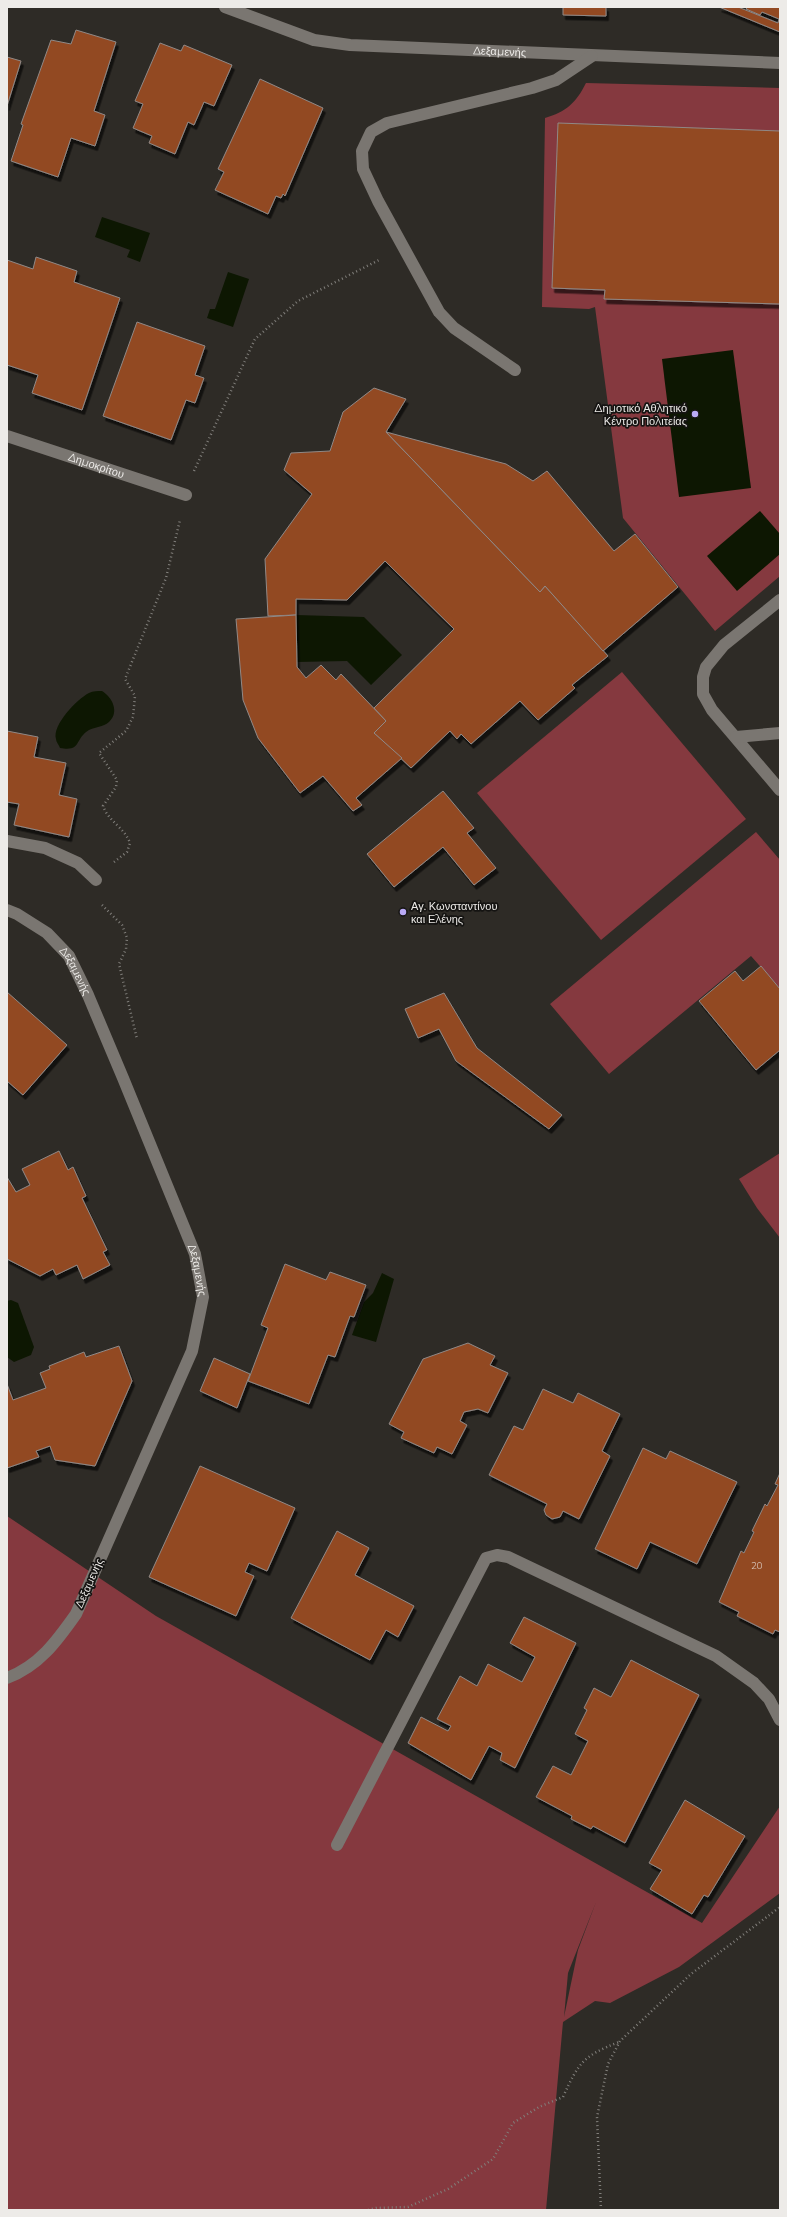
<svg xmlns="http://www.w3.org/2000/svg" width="787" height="2217" font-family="Montserrat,sans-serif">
  <defs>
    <filter id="shadow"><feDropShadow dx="2.5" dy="4.5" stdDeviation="0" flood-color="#0009"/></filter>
  </defs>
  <rect width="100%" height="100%" fill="#2e2b26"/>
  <g fill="#85393f" fill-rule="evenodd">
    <path d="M586,83L780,88V576L715,631L623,518L595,307L589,309L542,307L545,118C566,112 576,103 586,83Z"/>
    <polygon points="622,672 746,819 601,940 477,793"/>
    <polygon points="756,832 780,860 780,989 751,956 609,1074 550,1004"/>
    <polygon points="780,1153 780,1238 757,1208 739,1179"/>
    <path d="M7,1516L156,1616L702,1923L780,1806V1893L679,1967L610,2003L595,2001L563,2022L546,2210H7ZM596,1902L578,1950L564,2017L568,1973Z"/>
  </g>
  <g fill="#0d1702">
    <polygon points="102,217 150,233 140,262 127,257 130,250 95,237"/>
    <polygon points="228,272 249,279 233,327 207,318 210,309 215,309"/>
    <polygon points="733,350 751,488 679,497 662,359"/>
    <polygon points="760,511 780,534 780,554 737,591 707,556"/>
    <polygon points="296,615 364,617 402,655 371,685 347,661 296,662"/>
    <path d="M102,691C112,697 120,712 109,722C103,727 95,727 89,730C74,739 82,752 60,748C59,745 56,742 56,739C52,725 77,699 89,693C93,691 98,691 102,691Z"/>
    <polygon points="382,1273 394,1279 376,1342 352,1335 364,1302 373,1293"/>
    <polygon points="11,1300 18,1303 34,1347 31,1355 14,1362 7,1357 7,1301"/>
  </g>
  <g fill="#924924" stroke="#908986" filter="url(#shadow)">
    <polygon points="563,7 606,7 606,16 563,15"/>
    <polygon points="719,7 738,7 778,23 779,19 762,12 760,15 746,9 748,7 780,7 780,32"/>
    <polygon points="76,30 116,42 94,111 105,115 95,146 71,138 58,177 11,161 23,125 21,124 51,40 71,44"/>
    <polygon points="160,43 181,51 184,45 232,65 214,106 204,102 194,125 188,122 175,154 149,143 152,136 133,128 143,104 135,101"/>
    <polygon points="7,57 21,61 7,106"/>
    <polygon points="260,79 323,108 285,196 283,194 281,198 276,196 268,214 215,190 224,172 218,169"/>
    <polygon points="558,123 780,131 780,304 604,299 605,290 552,288"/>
    <polygon points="36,257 77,271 74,282 120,298 82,410 32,393 38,375 7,365 7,260 33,269"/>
    <polygon points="137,322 205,346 195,375 204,378 195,403 186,400 171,440 103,416"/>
    <polygon points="374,388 406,399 386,432 540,592 545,586 608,656 572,685 575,688 538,720 520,701 471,744 461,734 457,739 450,731 411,768 374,733 386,721 374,708 454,629 385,561 347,600 296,599 296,615 268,616 265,559 312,494 284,470 291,453 330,451 343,412"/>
    <polygon points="386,432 506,464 533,481 547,471 614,551 635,534 678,587 603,651 545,586 540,592"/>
    <polygon points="296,615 297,667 306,678 321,665 336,680 341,674 386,721 374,733 402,758 356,798 362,805 353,811 323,776 300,793 258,738 243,700 236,619"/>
    <polygon points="7,731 38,737 34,757 66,763 59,795 77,799 69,837 14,825 19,804 7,802"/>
    <polygon points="443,791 474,828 467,833 496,868 474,885 443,847 394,887 367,854"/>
    <polygon points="761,966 780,989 780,1050 756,1070 699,1001 735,971 743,981"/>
    <polygon points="7,992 67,1045 23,1095 7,1081"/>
    <polygon points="444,993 477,1048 562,1115 549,1129 456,1061 439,1029 418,1038 405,1009"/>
    <polygon points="59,1151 68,1170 73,1167 86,1196 82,1198 107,1250 103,1252 110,1265 83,1279 77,1265 56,1275 53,1269 40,1276 7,1259 7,1177 16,1192 30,1185 22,1169"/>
    <polygon points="285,1264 326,1280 330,1272 366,1285 354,1317 350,1316 335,1357 328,1355 309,1404 248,1381 268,1328 261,1325"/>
    <polygon points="468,1343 495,1356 490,1365 508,1373 488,1413 478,1409 464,1412 460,1421 467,1425 452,1454 437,1447 434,1453 401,1438 404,1432 389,1424 423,1359"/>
    <polygon points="119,1346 132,1381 95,1466 55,1460 50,1446 36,1451 39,1457 7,1468 7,1384 13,1400 46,1388 40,1373 50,1369 49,1366 84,1352 86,1357"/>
    <polygon points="214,1358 250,1374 237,1408 200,1391"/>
    <polygon points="543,1389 573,1403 578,1393 620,1414 602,1451 610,1456 579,1519 563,1511 560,1517 552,1519 546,1515 544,1510 547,1504 489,1475 514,1426 523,1430"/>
    <polygon points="643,1448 666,1459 670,1451 737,1482 697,1564 650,1542 637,1569 595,1549"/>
    <polygon points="200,1466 295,1508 267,1571 249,1563 245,1572 254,1576 236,1616 149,1577"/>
    <polygon points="780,1473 780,1632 775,1630 773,1634 737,1616 739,1612 719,1602 741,1551 744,1553 754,1532 752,1531 765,1504 767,1506 778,1485 775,1484"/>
    <polygon points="337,1531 369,1548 355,1575 414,1606 398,1637 386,1630 370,1660 291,1618"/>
    <polygon points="524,1617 576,1643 515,1768 500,1760 502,1753 489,1746 471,1780 408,1743 421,1717 448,1731 451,1726 437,1719 460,1676 477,1686 488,1664 522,1682 535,1657 510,1643"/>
    <polygon points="631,1660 699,1695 625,1843 593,1826 591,1829 571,1819 572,1816 536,1797 553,1766 571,1775 588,1741 575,1734 587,1710 584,1708 594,1688 611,1697"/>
    <polygon points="685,1800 745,1836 708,1897 704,1895 692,1914 650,1889 662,1870 649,1863"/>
  </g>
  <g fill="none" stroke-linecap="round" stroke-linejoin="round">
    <g stroke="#817f7b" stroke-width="2.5" stroke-dasharray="1 3" stroke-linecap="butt">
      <polyline points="194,471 255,339 298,301 381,259"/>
      <path d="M114,862L127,852L130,843C124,827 109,822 103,806L116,787L117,780L99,753L126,731L133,717L135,696L125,679L166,578L180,520"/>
      <polyline points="102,905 122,925 127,938 126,949 119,964 137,1039"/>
      <path d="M368,2210L376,2208L408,2207L448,2189L493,2159L513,2123L539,2107L563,2097C579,2062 583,2056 619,2042"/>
      <polyline points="601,2210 597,2117 608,2064 620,2041 691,1974 780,1907"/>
    </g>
    <g stroke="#7a7671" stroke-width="12">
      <path id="s1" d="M225,7L314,40L350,45L780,63"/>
      <polyline points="515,370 454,328 439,312 378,201 363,169 362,151 371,132 387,123 532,88 556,80 592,56"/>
      <path id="s2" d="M7,436L186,495"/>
      <polyline points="780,600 724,645 706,667 703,677 703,694 712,710 780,790"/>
      <polyline points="736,737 780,733"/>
      <polyline points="7,841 45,848 78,863 96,880"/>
      <path id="s3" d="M7,910L17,914L47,933L69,956L88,995L123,1078L195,1254L203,1297L192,1351L76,1614C57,1641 39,1666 7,1678"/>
      <polyline points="337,1845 486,1558 497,1555 508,1557 716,1656 754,1683 769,1699 780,1720"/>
    </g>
  </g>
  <g fill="#baaaf6" stroke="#151412" stroke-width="1.5">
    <circle cx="695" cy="414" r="4"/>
    <circle cx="403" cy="912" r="4"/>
  </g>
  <g text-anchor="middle" stroke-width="3.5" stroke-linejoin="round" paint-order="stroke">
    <g font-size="9" fill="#d6c2b7">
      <text x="757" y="1569">20</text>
    </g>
    <g font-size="11" fill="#edebe8" stroke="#151412">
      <text dy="4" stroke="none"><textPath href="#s1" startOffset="281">Δεξαμενής</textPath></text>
      <text dy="4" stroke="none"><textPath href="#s2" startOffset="94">Δημοκρίτου</textPath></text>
      <text dy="4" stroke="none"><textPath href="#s3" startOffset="94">Δεξαμενής</textPath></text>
      <text dy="4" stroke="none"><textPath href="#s3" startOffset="418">Δεξαμενής</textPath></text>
      <text transform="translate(89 1583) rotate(-66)" y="4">Δεξαμενής</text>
    </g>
    <g font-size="11" fill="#edebe8" stroke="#151412" text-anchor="end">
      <text x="687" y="412">Δημοτικό Αθλητικό<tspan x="687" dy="13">Κέντρο Πολιτείας</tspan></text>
      <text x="411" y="910" text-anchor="start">Αγ. Κωνσταντίνου<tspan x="411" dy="13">και Ελένης</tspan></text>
    </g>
  </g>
  <rect width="787" height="2217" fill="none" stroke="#edebe8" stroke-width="16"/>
</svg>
